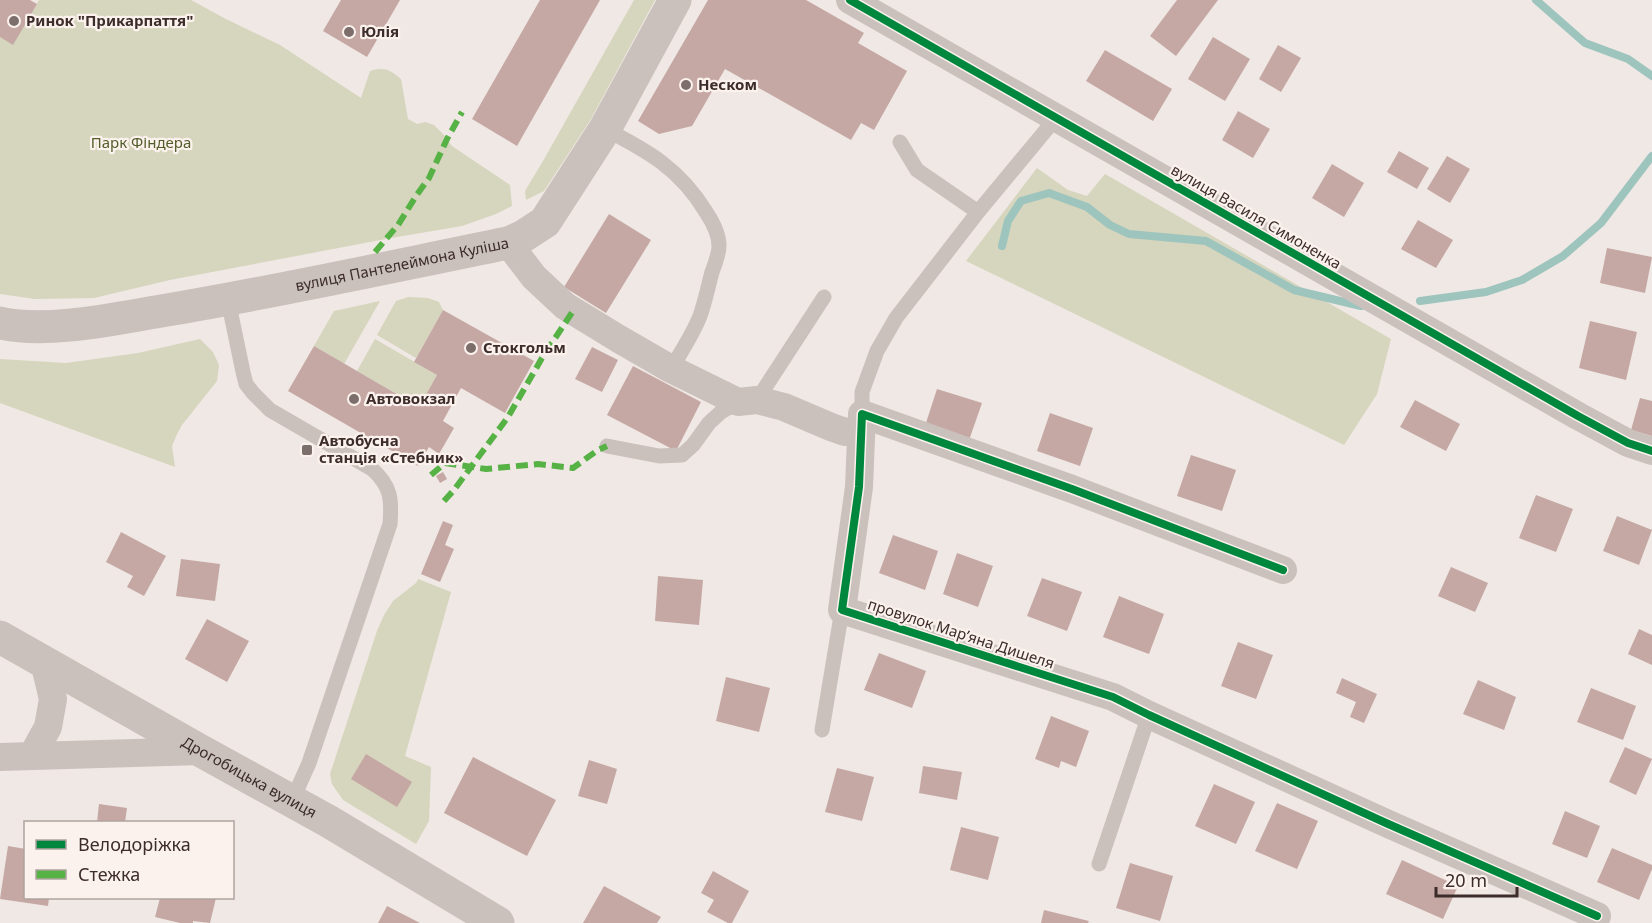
<svg xmlns="http://www.w3.org/2000/svg" width="1652" height="923" font-family="'Noto Sans',sans-serif">
  <rect width="100%" height="100%" fill="#f0e8e4"/>
  <g fill="#d6d5bd">
    <path d="M39,0H191L226,19L280,45L361,98L370,71C384,67 389,69 401,79L408,119L417,124L425,122L434,125L443,134L452,146L510,185L512,206L496,214L462,226L391,238L170,280L94,298L35,299L0,294V37L13,44Z"/>
    <polygon points="634,0 655,0 591,119 544,191 526,200 525,191 543,161"/>
    <polygon points="1037,168 1068,190 1087,196 1105,174 1391,339 1377,394 1344,445 966,261"/>
    <polygon points="408,297 428,298 439,302 443,310 416,358 377,335 396,301"/>
    <polygon points="380,301 344,364 314,346 334,311"/>
    <polygon points="200,339 213,352 219,365 217,381 182,425 177,434 172,446 175,467 0,403 0,359 66,363 138,353"/>
    <polygon points="375,339 437,375 419,407 357,371"/>
    <polygon points="418,579 451,592 405,756 431,767 429,821 416,844 343,800 332,784 330,774 377,631 384,615 393,601 416,583"/>
  </g>
  <g fill="none" stroke-linecap="round" stroke-linejoin="round">
    <g stroke="#9ec4be" stroke-width="8">
      <polyline points="1536,0 1585,43 1628,59 1652,76"/>
      <polyline points="1002,246 1008,221 1021,201 1049,193 1087,207 1110,225 1129,234 1206,241 1294,290 1361,306"/>
      <polyline points="1420,301 1486,292 1522,280 1563,256 1601,223 1652,156"/>
    </g>
  </g>
  <g fill="#c5a8a4">
    <polygon points="0,0 30,0 37,4 13,45 0,37"/>
    <polygon points="341,0 400,0 367,57 323,31"/>
    <polygon points="540,0 600,0 517,146 472,119"/>
    <polygon points="708,0 806,0 864,33 858,43 907,71 874,130 861,123 851,140 725,69 692,126 659,134 638,121"/>
    <polygon points="1177,0 1218,0 1176,56 1150,36"/>
    <polygon points="1213,37 1250,59 1225,101 1188,79"/>
    <polygon points="1278,45 1301,58 1281,92 1259,79"/>
    <polygon points="1105,50 1172,89 1153,121 1086,81"/>
    <polygon points="1238,111 1270,129 1253,158 1222,140"/>
    <polygon points="1399,151 1429,168 1417,189 1387,172"/>
    <polygon points="1447,156 1470,169 1450,203 1427,189"/>
    <polygon points="1332,164 1364,183 1344,217 1312,198"/>
    <polygon points="609,214 651,240 606,313 564,287"/>
    <polygon points="1418,220 1453,240 1436,268 1401,249"/>
    <polygon points="1607,248 1652,257 1645,293 1600,283"/>
    <polygon points="443,310 534,361 505,413 461,388 443,421 454,428 439,454 429,447 418,466 288,391 314,346 419,407 437,375 414,362"/>
    <polygon points="1590,321 1637,332 1626,380 1579,368"/>
    <polygon points="592,347 618,360 602,392 575,379"/>
    <polygon points="633,366 701,402 676,451 607,415"/>
    <polygon points="937,389 982,403 968,443 924,429"/>
    <polygon points="1640,398 1652,401 1652,436 1631,430"/>
    <polygon points="1415,400 1460,424 1446,451 1400,427"/>
    <polygon points="1050,413 1093,428 1080,466 1037,451"/>
    <polygon points="1191,455 1236,470 1222,511 1177,496"/>
    <polygon points="443,472 447,479 440,483 436,476"/>
    <polygon points="1536,495 1573,509 1556,552 1519,538"/>
    <polygon points="1617,516 1652,530 1639,565 1603,551"/>
    <polygon points="443,521 453,525 445,545 454,549 440,582 421,574"/>
    <polygon points="121,532 166,556 144,596 127,587 133,576 106,562"/>
    <polygon points="893,535 938,551 925,590 879,573"/>
    <polygon points="957,553 993,566 978,607 943,594"/>
    <polygon points="181,559 220,564 215,601 176,596"/>
    <polygon points="1451,567 1488,583 1475,612 1438,596"/>
    <polygon points="658,576 703,580 699,625 655,621"/>
    <polygon points="1042,578 1082,592 1067,631 1027,616"/>
    <polygon points="1119,596 1164,614 1149,654 1103,637"/>
    <polygon points="207,619 249,641 227,682 185,659"/>
    <polygon points="1639,629 1652,635 1652,665 1628,654"/>
    <polygon points="1238,642 1273,655 1256,699 1221,686"/>
    <polygon points="879,653 926,671 912,708 864,690"/>
    <polygon points="726,677 770,688 759,732 716,721"/>
    <polygon points="1342,678 1377,694 1364,723 1350,717 1356,702 1336,693"/>
    <polygon points="1478,680 1516,697 1504,730 1463,714"/>
    <polygon points="1591,688 1636,706 1623,740 1577,722"/>
    <polygon points="1051,716 1089,731 1076,767 1061,761 1059,768 1035,759"/>
    <polygon points="1625,747 1652,759 1636,795 1609,782"/>
    <polygon points="366,754 412,782 397,807 351,779"/>
    <polygon points="473,757 556,800 527,856 444,813"/>
    <polygon points="589,760 617,769 607,804 578,796"/>
    <polygon points="923,766 962,772 957,800 919,793"/>
    <polygon points="837,768 874,777 862,821 825,812"/>
    <polygon points="1214,784 1255,802 1236,844 1195,826"/>
    <polygon points="1277,803 1318,821 1297,869 1255,851"/>
    <polygon points="99,804 127,808 125,822 97,822"/>
    <polygon points="1565,811 1600,826 1587,858 1552,844"/>
    <polygon points="961,827 999,837 988,880 950,870"/>
    <polygon points="8,846 26,849 26,898 49,898 48,906 0,899"/>
    <polygon points="1612,848 1652,865 1652,869 1639,900 1597,882"/>
    <polygon points="1402,860 1458,886 1443,919 1386,894"/>
    <polygon points="1130,863 1173,876 1160,921 1116,908"/>
    <polygon points="713,871 749,891 732,923 728,923 707,912 714,900 701,893"/>
    <polygon points="604,886 661,917 657,923 583,923"/>
    <polygon points="160,898 216,898 210,923 193,921 193,923 180,923 155,917"/>
    <polygon points="387,906 420,923 378,923"/>
    <polygon points="1044,910 1089,921 1088,923 1041,923"/>
  </g>
  <g fill="none" stroke-linecap="round" stroke-linejoin="round">
    <g stroke="#cac1bd" stroke-width="15">
      <path d="M605,129C648,151 680,169 706,212C712,221 719,234 719,246C719,254 715,264 712,272C708,287 705,302 700,316C693,334 681,352 671,369"/>
      <polyline points="978,212 1056,118"/>
      <path d="M228,300L243,372L246,384L253,393L270,410L372,469C391,486 392,499 390,524L309,763L292,801"/>
      <polyline points="757,400 824,297"/>
      <polyline points="862,414 862,392 877,351 896,318 978,212 917,170 900,142"/>
      <polyline points="607,446 659,456 682,455 693,445 709,423 721,412 738,402"/>
      <polyline points="822,730 842,610"/>
      <polyline points="1099,864 1149,715"/>
    </g>
    <g stroke="#cac1bd" stroke-width="28">
      <polyline points="850,0 1578,416 1628,443 1652,451"/>
      <polyline points="508,243 534,277 565,306 619,339 671,369 738,402 757,400 784,407 831,427 845,432 861,431"/>
      <polyline points="1283,570 1072,489 862,414 859,487 842,610 1113,697 1149,715 1386,823 1597,916"/>
      <polyline points="32,756 48,727 53,699 44,662"/>
      <polyline points="0,757 201,751"/>
    </g>
    <g stroke="#cac1bd" stroke-width="33">
      <path id="s1" d="M0,323C48,334 118,318 167,310C281,291 394,266 508,243L522,237L545,222L605,129L675,0"/>
      <path id="s2" d="M0,637L201,751L328,821L498,923"/>
    </g>
    <g stroke="#57b246" stroke-width="6" stroke-dasharray="12 6" stroke-linecap="butt">
      <polyline points="375,252 398,225 416,196 429,178 447,139 462,112"/>
      <polyline points="431,475 445,463 486,469 538,464 573,468 598,450 607,446"/>
      <polyline points="444,501 454,490 508,417 542,358 573,311"/>
    </g>
    <defs>
      <g id="cycleway">
        <polyline points="850,0 1578,416 1628,443 1652,451"/>
        <polyline points="1283,570 1072,489 862,414 859,487 842,610 1113,697 1149,715 1386,823 1597,916"/>
      </g>
    </defs>
    <use href="#cycleway" stroke="#fcf2ed" stroke-width="11"/>
    <use href="#cycleway" stroke="#00873e" stroke-width="8"/>
  </g>
  <g fill="#7b6e6b" stroke="#fcf2ed" stroke-width="2">
    <circle cx="14" cy="21" r="6"/>
    <circle cx="349" cy="32" r="6"/>
    <circle cx="686" cy="85" r="6"/>
    <circle cx="471" cy="348" r="6"/>
    <circle cx="354" cy="399" r="6"/>
    <rect x="301" y="444" width="12" height="12" rx="3"/>
  </g>
  <g text-anchor="middle" stroke-width="4.5" stroke-linejoin="round" paint-order="stroke">
    <g font-size="15" font-weight="bold" fill="#3c2c2a" stroke="#fcf2ed" text-anchor="start">
      <text x="26" y="26">Ринок "Прикарпаття"</text>
      <text x="361" y="37">Юлія</text>
      <text x="698" y="90">Неском</text>
      <text x="483" y="353">Стокгольм</text>
      <text x="366" y="404">Автовокзал</text>
      <text x="319" y="446">Автобусна<tspan x="319" dy="17">станція «Стебник»</tspan></text>
    </g>
    <g font-size="15" fill="#535d2b" stroke="#fcf2ed">
      <text x="141" y="148">Парк Фіндера</text>
    </g>
    <g font-size="15" fill="#3c2c2a" stroke="#fcf2ed">
      <text transform="translate(1256 217) rotate(30)" y="5">вулиця Василя Симоненка</text>
      <text dy="5" stroke="none"><textPath href="#s1" startOffset="408">вулиця Пантелеймона Куліша</textPath></text>
      <text transform="translate(961 634) rotate(18)" y="5">провулок Марʼяна Дишеля</text>
      <text dy="5" stroke="none"><textPath href="#s2" startOffset="286">Дрогобицька вулиця</textPath></text>
    </g>
  </g>
  <rect x="24" y="821" width="210" height="78" fill="#fcf2ed" stroke="#afa39f" stroke-width="1.5"/>
  <rect x="36" y="840" width="30" height="9" fill="#00873e" stroke="#afa39f" stroke-width="1.5"/>
  <text x="78" y="851" font-size="18" fill="#3c2c2a">Велодоріжка</text>
  <rect x="36" y="870" width="30" height="9" fill="#57b246" stroke="#afa39f" stroke-width="1.5"/>
  <text x="78" y="881" font-size="18" fill="#3c2c2a">Стежка</text>
  <path d="M1436 887v9h81v-9" fill="none" stroke="#3c2c2a" stroke-width="3"/>
  <text x="1445" y="887" font-size="18" fill="#3c2c2a" stroke="#fcf2ed" stroke-width="4.5" paint-order="stroke">20 m</text>
</svg>
